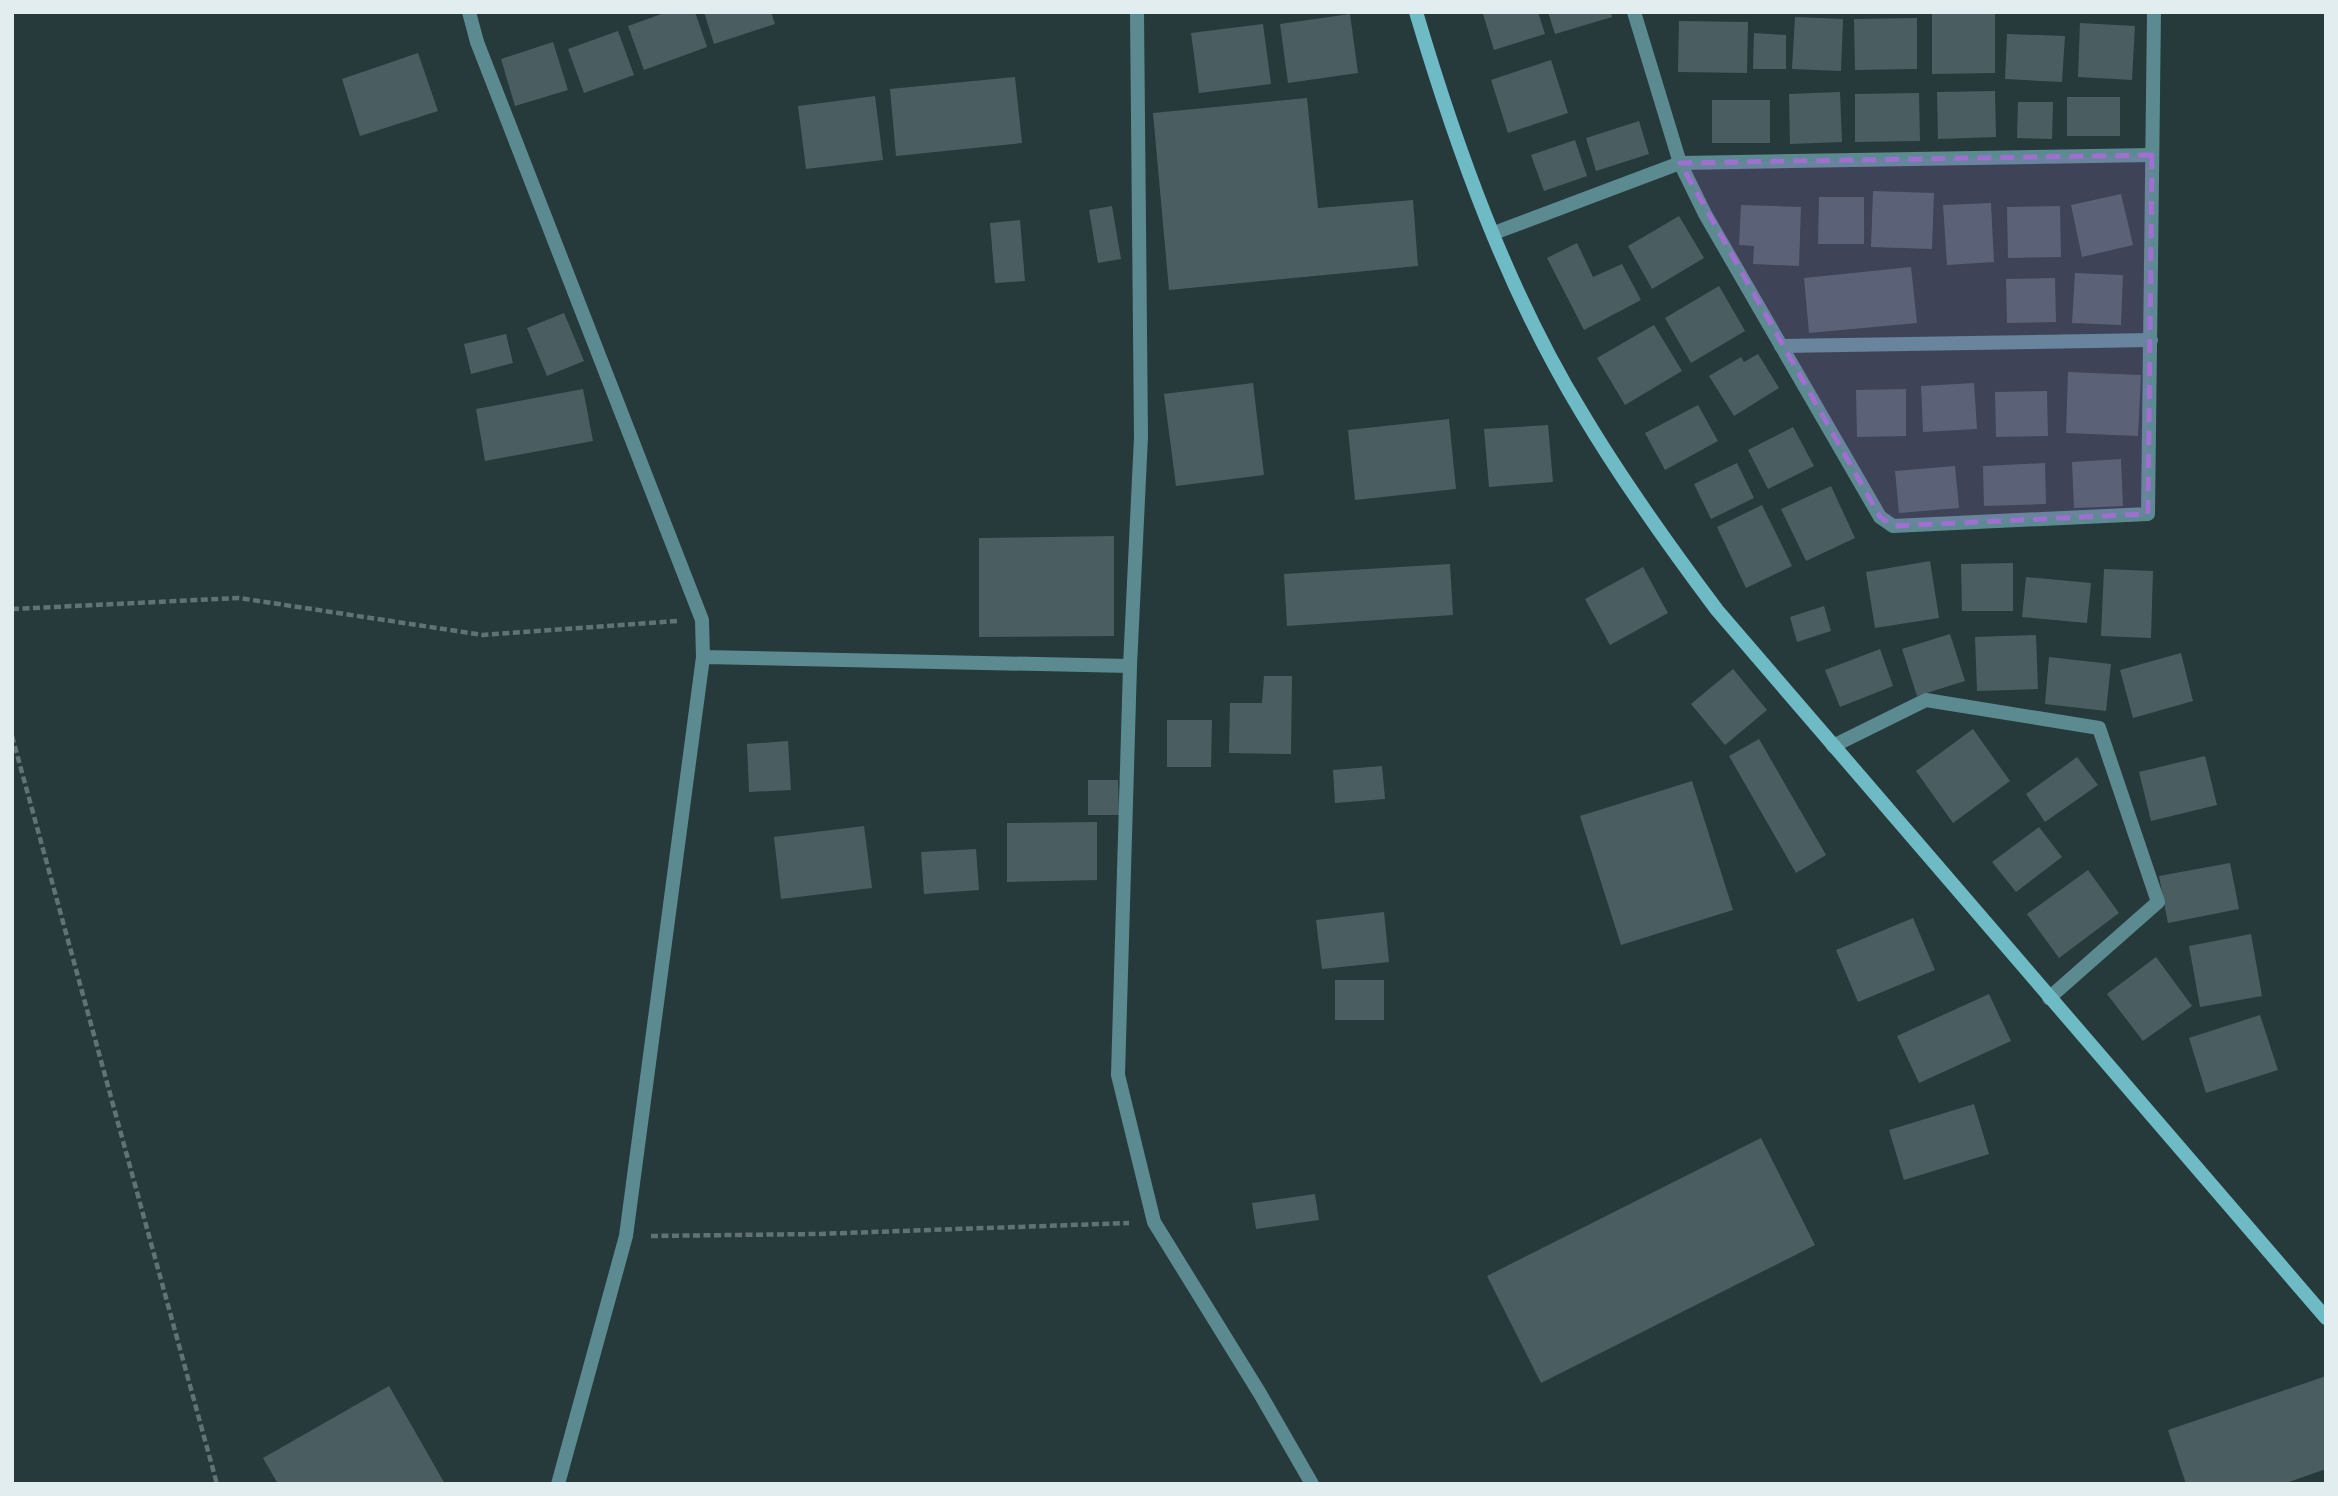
<svg xmlns="http://www.w3.org/2000/svg" width="2338" height="1496" font-family="'Asap Condensed',sans-serif">
  <rect width="100%" height="100%" fill="#26393b"/>
  <g fill="#4a5e61">
    <polygon points="667,12 695,12 707,47 644,70 628,26"/>
    <polygon points="704,12 771,12 775,24 714,44"/>
    <polygon points="1487,12 1538,12 1545,34 1494,50 1483,14"/>
    <polygon points="1548,12 1611,12 1612,17 1555,34"/>
    <polygon points="1995,13 1995,73 1932,74 1932,14"/>
    <polygon points="1350,14 1358,73 1288,83 1280,24"/>
    <polygon points="1795,17 1843,19 1841,71 1792,69"/>
    <polygon points="1917,18 1917,69 1855,70 1854,19"/>
    <polygon points="1679,21 1748,22 1747,73 1678,72"/>
    <polygon points="2080,23 2135,26 2132,80 2078,77"/>
    <polygon points="1263,24 1271,84 1199,93 1191,33"/>
    <polygon points="618,31 634,75 584,93 568,49"/>
    <polygon points="1754,33 1786,35 1786,69 1753,69"/>
    <polygon points="2007,34 2065,36 2062,82 2005,79"/>
    <polygon points="553,42 568,90 515,106 501,59"/>
    <polygon points="418,53 438,111 360,136 342,79"/>
    <polygon points="1551,60 1568,113 1508,133 1491,80"/>
    <polygon points="1015,77 1022,143 896,156 890,89"/>
    <polygon points="1995,91 1996,137 1938,139 1937,92"/>
    <polygon points="1840,92 1842,142 1790,144 1789,94"/>
    <polygon points="1919,93 1920,141 1855,142 1855,94"/>
    <polygon points="875,96 883,160 806,169 798,106"/>
    <rect x="2067" y="97" width="53" height="39"/>
    <polygon points="1307,98 1318,208 1413,200 1418,266 1169,290 1153,113"/>
    <rect x="1712" y="100" width="58" height="43"/>
    <polygon points="2018,102 2053,102 2052,139 2017,138"/>
    <polygon points="1639,121 1649,154 1596,171 1586,138"/>
    <polygon points="1575,140 1587,176 1544,191 1531,155"/>
    <polygon points="1873,191 1934,193 1932,249 1871,247"/>
    <polygon points="2121,194 2133,245 2082,257 2071,205"/>
    <polygon points="1819,197 1864,197 1864,244 1818,244"/>
    <polygon points="1991,203 1994,262 1947,265 1943,205"/>
    <polygon points="1741,205 1801,207 1799,266 1753,264 1754,246 1739,245"/>
    <polygon points="1112,206 1121,259 1098,263 1089,210"/>
    <polygon points="2060,206 2061,257 2008,258 2007,207"/>
    <polygon points="1679,216 1704,258 1652,289 1628,246"/>
    <polygon points="1020,220 1025,281 995,283 990,223"/>
    <polygon points="1577,243 1593,277 1622,264 1641,300 1584,330 1547,258"/>
    <polygon points="1911,267 1917,323 1809,333 1804,278"/>
    <polygon points="2075,273 2123,275 2121,325 2072,323"/>
    <polygon points="2055,278 2056,322 2007,323 2006,279"/>
    <polygon points="1719,286 1745,331 1691,363 1665,318"/>
    <polygon points="564,313 584,361 547,376 527,328"/>
    <polygon points="1654,325 1682,371 1625,405 1597,358"/>
    <polygon points="506,334 513,363 471,374 464,344"/>
    <polygon points="1758,354 1779,388 1734,416 1709,376 1741,357 1744,362"/>
    <polygon points="2068,372 2141,375 2138,436 2066,433"/>
    <polygon points="1253,383 1264,475 1176,486 1164,394"/>
    <polygon points="1974,383 1977,429 1923,432 1921,386"/>
    <polygon points="583,389 593,441 485,461 476,409"/>
    <polygon points="1906,389 1906,436 1857,437 1856,390"/>
    <polygon points="2047,391 2048,436 1996,437 1995,392"/>
    <polygon points="1698,405 1718,441 1665,470 1645,433"/>
    <polygon points="1449,419 1456,489 1355,500 1348,430"/>
    <polygon points="1548,425 1553,482 1489,487 1484,429"/>
    <polygon points="1793,427 1814,466 1768,489 1748,450"/>
    <polygon points="2121,459 2123,506 2074,508 2072,462"/>
    <polygon points="1737,463 1754,498 1711,519 1694,484"/>
    <polygon points="2045,463 2046,504 1984,506 1983,466"/>
    <polygon points="1955,466 1959,508 1899,513 1895,471"/>
    <polygon points="1831,486 1855,538 1806,561 1781,509"/>
    <polygon points="1762,505 1792,566 1746,588 1717,527"/>
    <polygon points="1114,536 1114,636 979,637 979,538"/>
    <polygon points="1930,561 1939,618 1875,628 1866,572"/>
    <polygon points="2013,563 2013,611 1962,611 1961,564"/>
    <polygon points="1450,564 1453,615 1287,626 1284,574"/>
    <polygon points="1643,567 1668,613 1610,645 1585,599"/>
    <polygon points="2104,569 2153,571 2151,638 2101,636"/>
    <polygon points="2026,577 2091,583 2087,623 2022,617"/>
    <polygon points="1824,606 1831,631 1797,642 1790,617"/>
    <polygon points="1950,634 1965,681 1917,696 1902,649"/>
    <polygon points="2036,635 2038,689 1977,691 1975,637"/>
    <polygon points="1880,649 1893,686 1840,707 1825,670"/>
    <polygon points="2181,653 2193,701 2133,718 2120,670"/>
    <polygon points="2049,657 2111,664 2106,711 2045,704"/>
    <polygon points="1733,669 1767,710 1725,745 1691,704"/>
    <polygon points="1264,676 1292,676 1291,754 1229,753 1230,703 1262,703"/>
    <polygon points="1167,720 1212,720 1211,767 1167,767"/>
    <polygon points="1973,729 2010,781 1953,823 1916,771"/>
    <polygon points="1759,739 1826,855 1796,873 1729,756"/>
    <polygon points="788,741 791,790 749,792 747,744"/>
    <polygon points="2205,756 2217,805 2151,821 2139,772"/>
    <polygon points="2077,757 2098,785 2045,822 2026,794"/>
    <polygon points="1382,766 1385,799 1335,803 1333,770"/>
    <polygon points="1088,780 1118,780 1119,815 1088,815"/>
    <polygon points="1692,781 1733,910 1621,945 1580,816"/>
    <polygon points="1097,822 1097,880 1007,882 1007,823"/>
    <polygon points="864,826 872,888 781,899 774,837"/>
    <polygon points="2039,827 2062,857 2016,892 1992,862"/>
    <polygon points="976,849 979,890 924,894 921,852"/>
    <polygon points="2230,863 2239,909 2168,923 2159,876"/>
    <polygon points="2088,870 2119,913 2059,958 2027,914"/>
    <polygon points="1384,912 1389,962 1322,969 1316,920"/>
    <polygon points="1913,918 1935,970 1858,1002 1836,950"/>
    <polygon points="2251,934 2262,996 2200,1007 2189,946"/>
    <polygon points="2156,957 2192,1006 2143,1041 2107,994"/>
    <rect x="1335" y="980" width="49" height="40"/>
    <polygon points="1989,994 2011,1041 1919,1083 1897,1036"/>
    <polygon points="2260,1015 2278,1070 2206,1093 2189,1038"/>
    <polygon points="1974,1104 1989,1154 1904,1180 1889,1130"/>
    <polygon points="1761,1138 1815,1245 1541,1383 1487,1276"/>
    <polygon points="1315,1194 1319,1220 1256,1229 1252,1203"/>
    <polygon points="2326,1376 2326,1469 2283,1484 2186,1484 2168,1430"/>
    <polygon points="389,1386 445,1484 278,1484 263,1458"/>
  </g>
  <g fill="none" stroke-linecap="round" stroke-linejoin="round">
    <g stroke="#617274" stroke-width="4.5" stroke-dasharray="7 3.5" stroke-linecap="butt">
      <polyline points="12,609 239,598 483,635 677,621"/>
      <polyline points="12,736 217,1484"/>
      <polyline points="651,1236 816,1234 1129,1223"/>
    </g>
    <polyline stroke="#5c8a91" stroke-width="14" points="477,42 702,620 703,657"/>
    <g stroke="#5c8a91" stroke-width="14">
      <polyline points="469,12 477,42"/>
      <polyline points="1137,12 1141,437 1130,666 1118,1075 1154,1222 1259,1392 1312,1484"/>
      <polyline points="1634,12 1680,163 1705,214 1880,517 1893,526 2148,514 2154,12"/>
      <polyline points="1494,233 1680,163 2152,155"/>
      <polyline points="1781,346 2151,340"/>
      <polyline points="1833,746 1926,700 2099,728 2158,902 2049,998"/>
      <polyline points="558,1484 626,1236 703,657 1130,666"/>
    </g>
    <path stroke="#6ebbc5" stroke-width="14" d="M1416,12C1457,150 1507,290 1582,413C1623,482 1669,546 1717,610L2326,1318"/>
  </g>
  <path fill="#9f70cf" fill-opacity="0.2" stroke="#9f70cf" stroke-width="5" stroke-dasharray="14 9" stroke-linejoin="round" d="M2152,155L2148,514L1893,526L1880,517L1680,163Z"/>
  <rect width="2338" height="1496" fill="none" stroke="#e1edee" stroke-width="28"/>
</svg>
